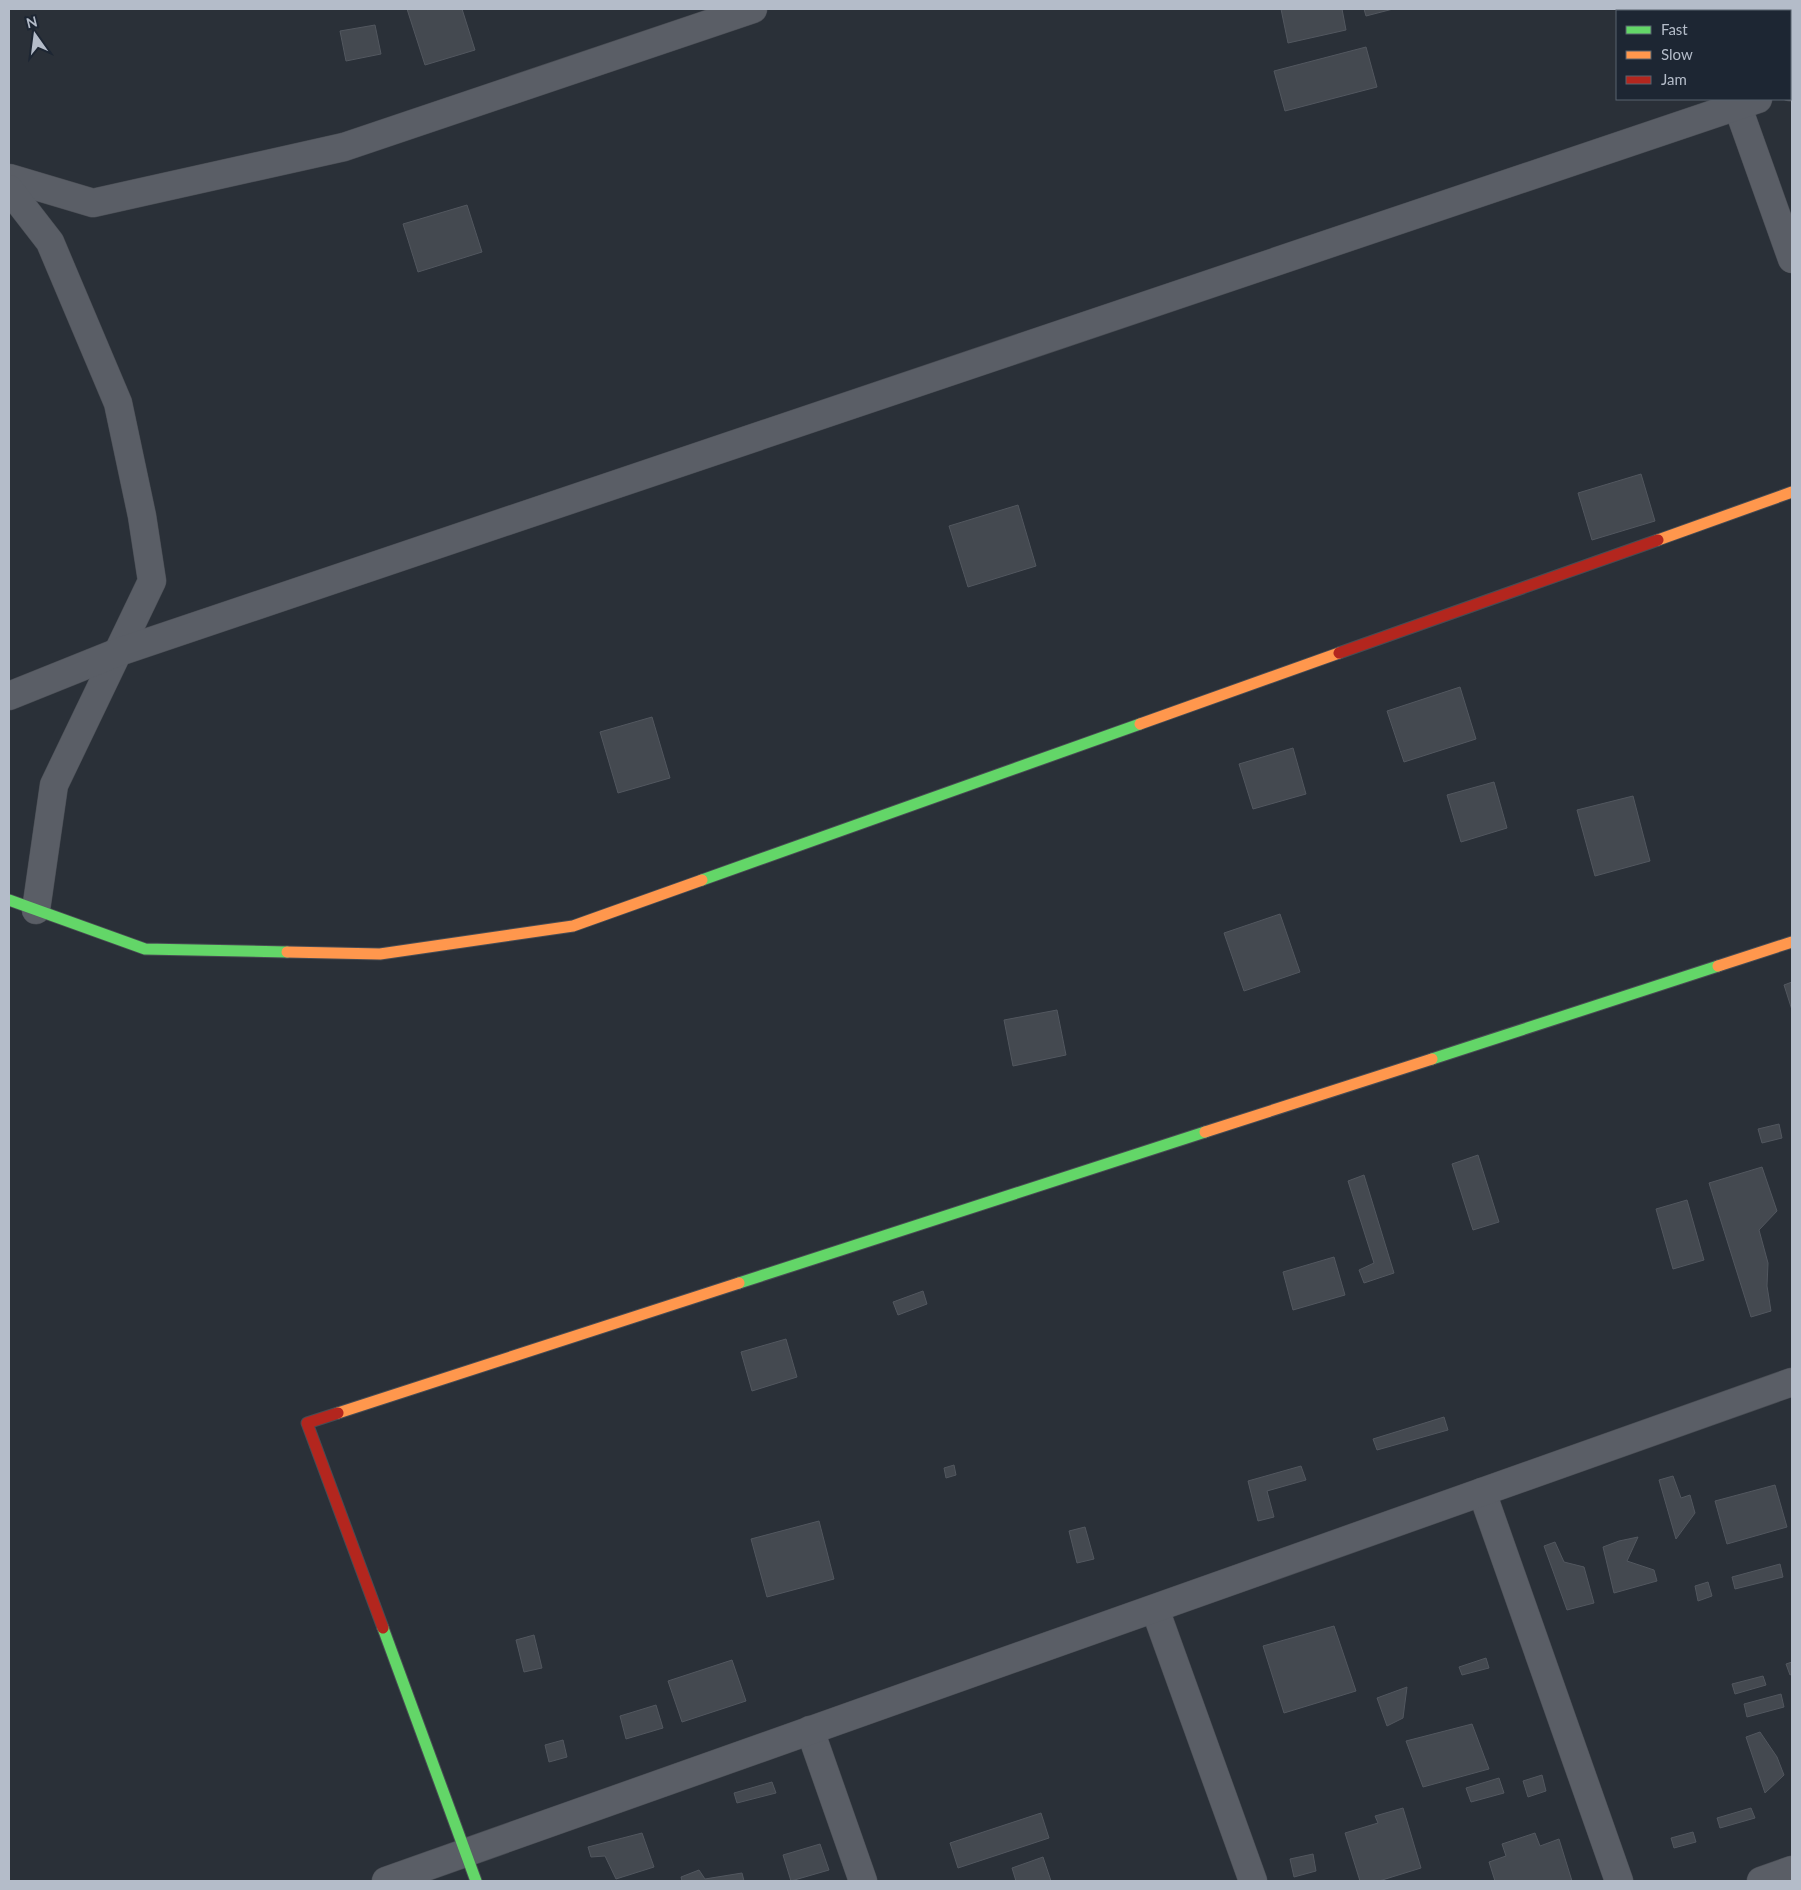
<svg xmlns="http://www.w3.org/2000/svg" width="1801" height="1890" font-family="Lato,sans-serif">
  <rect width="100%" height="100%" fill="#2a3038"/>
  <g fill="#444950" stroke="#52575f">
    <polygon points="407,9 462,9 475,50 425,65"/>
    <polygon points="1281,9 1342,9 1346,30 1288,43"/>
    <polygon points="1364,9 1393,9 1366,16"/>
    <polygon points="375,25 381,54 346,61 340,31"/>
    <polygon points="1366,47 1377,87 1285,111 1274,71"/>
    <polygon points="467,205 482,252 418,272 403,224"/>
    <polygon points="1641,474 1655,521 1592,540 1578,493"/>
    <polygon points="1018,505 1036,566 968,587 949,526"/>
    <polygon points="1460,687 1476,739 1404,762 1387,711"/>
    <polygon points="652,717 670,778 618,793 600,732"/>
    <polygon points="1293,748 1306,794 1253,809 1239,764"/>
    <polygon points="1494,782 1507,828 1461,842 1447,795"/>
    <polygon points="1633,796 1650,861 1595,876 1577,810"/>
    <polygon points="1280,914 1300,972 1244,991 1224,933"/>
    <polygon points="1792,982 1792,1010 1784,985"/>
    <polygon points="1057,1010 1066,1055 1013,1066 1004,1020"/>
    <polygon points="1779,1124 1782,1138 1762,1143 1758,1129"/>
    <polygon points="1478,1155 1499,1222 1473,1230 1452,1164"/>
    <polygon points="1762,1167 1777,1211 1759,1230 1768,1263 1767,1286 1771,1311 1751,1317 1709,1183"/>
    <polygon points="1364,1175 1394,1273 1364,1283 1359,1270 1374,1263 1348,1181"/>
    <polygon points="1687,1200 1704,1260 1673,1269 1656,1209"/>
    <polygon points="1334,1257 1345,1295 1293,1310 1283,1272"/>
    <polygon points="923,1291 927,1304 898,1315 893,1302"/>
    <polygon points="786,1339 797,1377 752,1391 741,1352"/>
    <polygon points="1444,1417 1448,1430 1377,1450 1373,1439"/>
    <polygon points="954,1465 956,1475 946,1478 944,1468"/>
    <polygon points="1301,1466 1306,1480 1267,1491 1274,1517 1258,1521 1248,1481"/>
    <polygon points="1673,1476 1681,1498 1690,1495 1695,1513 1676,1539 1659,1480"/>
    <polygon points="1775,1485 1787,1527 1727,1544 1715,1501"/>
    <polygon points="819,1521 834,1579 767,1597 751,1539"/>
    <polygon points="1085,1527 1094,1559 1077,1563 1069,1531"/>
    <polygon points="1638,1537 1627,1561 1654,1570 1657,1581 1614,1593 1603,1547 1619,1541"/>
    <polygon points="1555,1542 1564,1562 1584,1567 1594,1603 1567,1610 1544,1546"/>
    <polygon points="1780,1564 1783,1577 1735,1589 1732,1577"/>
    <polygon points="1708,1582 1712,1596 1698,1601 1695,1586"/>
    <polygon points="1334,1626 1356,1691 1284,1713 1263,1646"/>
    <polygon points="534,1635 542,1668 524,1672 516,1640"/>
    <polygon points="1486,1658 1489,1668 1462,1675 1459,1667"/>
    <polygon points="732,1660 746,1701 682,1722 668,1681"/>
    <polygon points="1792,1662 1792,1674 1790,1675 1786,1664"/>
    <polygon points="1763,1676 1766,1685 1735,1694 1732,1684"/>
    <polygon points="1407,1687 1403,1718 1387,1726 1377,1698"/>
    <polygon points="1781,1694 1784,1707 1747,1717 1744,1704"/>
    <polygon points="656,1705 663,1728 626,1739 620,1716"/>
    <polygon points="1472,1724 1489,1769 1423,1787 1406,1741"/>
    <polygon points="1760,1732 1777,1757 1784,1775 1765,1793 1746,1737"/>
    <polygon points="563,1740 567,1757 549,1762 545,1745"/>
    <polygon points="1542,1775 1546,1791 1528,1797 1523,1781"/>
    <polygon points="1499,1778 1504,1793 1471,1802 1466,1788"/>
    <polygon points="772,1782 776,1793 737,1803 734,1793"/>
    <polygon points="1403,1808 1421,1868 1379,1881 1360,1881 1345,1833 1378,1823 1375,1816"/>
    <polygon points="1751,1808 1755,1818 1720,1828 1717,1818"/>
    <polygon points="1041,1813 1049,1838 958,1868 950,1843"/>
    <polygon points="1693,1832 1696,1842 1674,1848 1671,1838"/>
    <polygon points="642,1833 654,1867 616,1879 605,1856 591,1857 588,1847"/>
    <polygon points="1535,1833 1540,1846 1559,1839 1572,1881 1495,1881 1489,1862 1506,1856 1502,1844"/>
    <polygon points="820,1844 829,1870 791,1881 783,1855"/>
    <polygon points="1313,1854 1316,1871 1294,1877 1290,1859"/>
    <polygon points="1043,1857 1051,1881 1016,1881 1012,1868"/>
    <polygon points="699,1870 705,1879 742,1873 744,1881 682,1881 681,1877"/>
  </g>
  <g fill="none" stroke-linecap="round" stroke-linejoin="round">
    <defs>
      <g id="street">
        <polyline points="1703,9 1703,11"/>
        <polyline points="1790,87 1792,86"/>
        <polyline points="1735,99 1792,259"/>
        <polyline points="9,178 93,203 344,147 753,9"/>
        <polyline points="9,189 50,242 118,403 142,516 152,581 54,785 36,910"/>
        <polyline points="9,696 116,653 1758,99"/>
        <polyline points="1482,1492 1619,1881"/>
        <polyline points="1155,1609 1253,1881"/>
        <polyline points="810,1730 863,1881"/>
        <polyline points="386,1881 1792,1382"/>
        <polyline points="1761,1881 1792,1870"/>
      </g>
      <g id="fast">
        <polyline points="702,880 1140,724"/>
        <polyline points="9,900 145,949 287,952"/>
        <polyline points="1432,1059 1718,966"/>
        <polyline points="739,1283 1205,1132"/>
        <polyline points="383,1628 476,1881"/>
      </g>
      <g id="slow">
        <polyline points="1658,540 1792,492"/>
        <polyline points="1140,724 1339,653"/>
        <polyline points="287,952 380,954 573,926 702,880"/>
        <polyline points="1718,966 1792,942"/>
        <polyline points="1205,1132 1432,1059"/>
        <polyline points="338,1413 739,1283"/>
      </g>
      <g id="jam">
        <polyline points="1339,653 1658,540"/>
        <polyline points="338,1413 307,1423 383,1628"/>
      </g>
    </defs>
    <use href="#street" stroke="#484c53" stroke-width="29"/>
    <use href="#fast" stroke="#484c53" stroke-width="13"/>
    <use href="#slow" stroke="#484c53" stroke-width="13"/>
    <use href="#jam" stroke="#484c53" stroke-width="13"/>
    <use href="#street" stroke="#5a5e66" stroke-width="28"/>
    <use href="#fast" stroke="#63d668" stroke-width="11"/>
    <use href="#slow" stroke="#ff974d" stroke-width="11"/>
    <use href="#jam" stroke="#b3261e" stroke-width="11"/>
  </g>
  <rect width="1801" height="1890" fill="none" stroke="#b4bcc9" stroke-width="20"/>
  <rect x="1616" y="10" width="175" height="90" fill="#1d2633" stroke="#59626f"/>
  <rect x="1626" y="26" width="25" height="8" fill="#63d668" stroke="#59626f"/>
  <text x="1661" y="35" font-size="15" fill="#b4bcc9">Fast</text>
  <rect x="1626" y="51" width="25" height="8" fill="#ff974d" stroke="#59626f"/>
  <text x="1661" y="60" font-size="15" fill="#b4bcc9">Slow</text>
  <rect x="1626" y="76" width="25" height="8" fill="#b3261e" stroke="#59626f"/>
  <text x="1661" y="85" font-size="15" fill="#b4bcc9">Jam</text>
  <g transform="translate(35 35) rotate(346)" stroke="#1d2633" stroke-width="4" paint-order="stroke">
  <path d="M0-4L9 19L0 12L-9 19Z" fill="#b4bcc9"/>
  <text y="-8" font-size="14" font-weight="bold" text-anchor="middle" fill="#b4bcc9">N</text>
  </g>
</svg>
